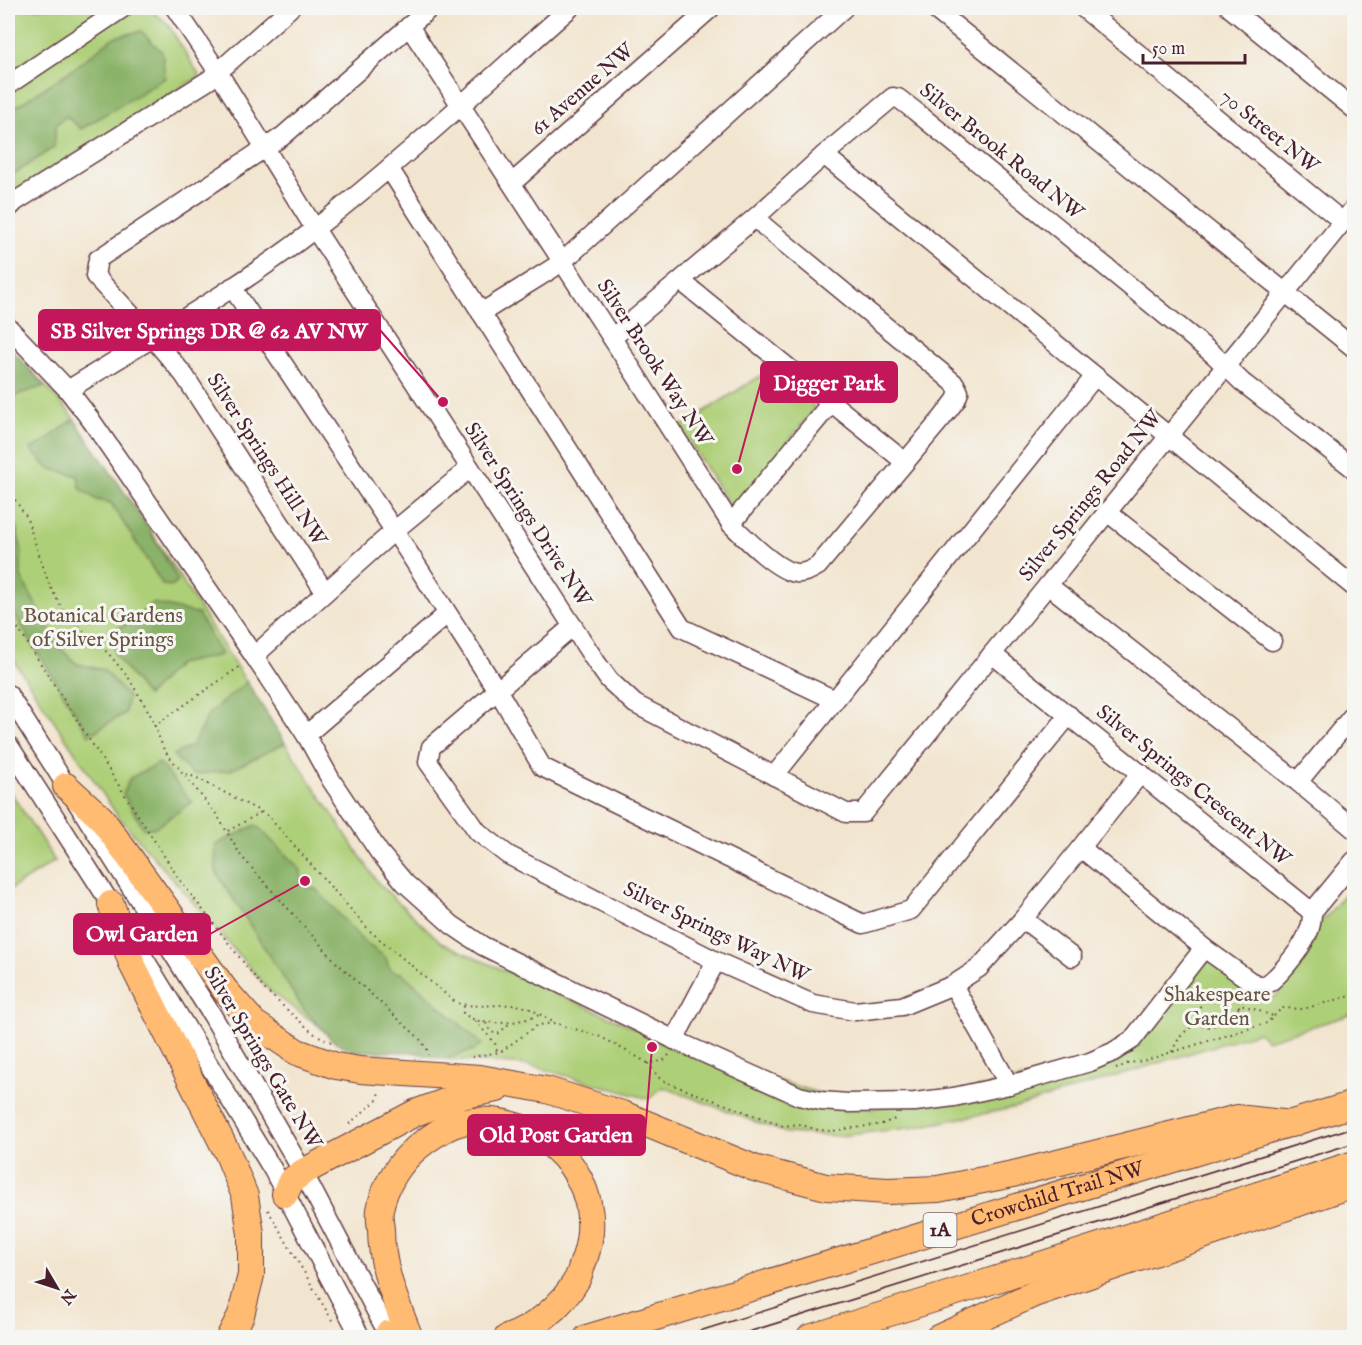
<svg xmlns="http://www.w3.org/2000/svg" width="1362" height="1345" font-family="'IM FELL English',serif">
<style>
.green{fill:#adcf77;stroke:#7c7751;stroke-width:1.5}
.forest{fill:#8ab268;stroke:#6a684a;stroke-width:1.5}
.lines{fill:none;stroke-linecap:round;stroke-linejoin:round}
.minor-casing{stroke:#633d44;stroke-width:21}
.major-casing{stroke:#633d44;stroke-width:26}
.highway-casing{stroke:#633d44;stroke-width:28}
.path{stroke:#633d44;stroke-width:2;stroke-dasharray:1.5 4.5;stroke-linecap:butt}
.minor{stroke:#fff;stroke-width:18}
.major{stroke:#ffbb71;stroke-width:22}
.highway{stroke:#ffbb71;stroke-width:26}
.tram{stroke:#4a1f2b;stroke-width:1.5}
.labels{text-anchor:middle;dominant-baseline:central;stroke-width:6;stroke-linejoin:round;paint-order:stroke}
.shield{fill:#f6f6f2;stroke:#7e6067;stroke-width:1.5}
.shield-label{font-size:20px;font-weight:bold;fill:#4a1f2b}
.street-label{font-size:21px;fill:#4a1f2b;stroke:#f6f6f2}
.park-label{font-size:21px;fill:#685442;stroke:#f6f6f2}
.leader{fill:none;stroke:#c2185b;stroke-width:2}
.callout-dot{fill:#c2185b;stroke:#f6f6f2;stroke-width:2}
.callout{fill:#c2185b;stroke:#c2185b;stroke-width:2}
.callout-label{font-size:22px;text-anchor:middle;font-weight:bold;fill:#fff}
</style>
<rect width="100%" height="100%" fill="#f6f6f2"/>
<filter id="ink" filterUnits="userSpaceOnUse"><feTurbulence type="fractalNoise" baseFrequency=".0167" numOctaves="2"/><feDisplacementMap in="SourceGraphic" scale="12" xChannelSelector="R" yChannelSelector="G"/><feConvolveMatrix kernelMatrix="1 2 1 2 8 2 1 2 1" color-interpolation-filters="sRGB"/></filter>
<filter id="wash" filterUnits="userSpaceOnUse"><feTurbulence type="fractalNoise" baseFrequency=".008" numOctaves="4" result="noise"/><feDisplacementMap in="SourceGraphic" scale="24" xChannelSelector="R" yChannelSelector="G"/><feGaussianBlur stdDeviation="1.35" result="paint"/><feColorMatrix in="noise" values="0 0 0 0 0 0 0 0 0 0 0 0 0 0 0 0 0 1.4 0 .05"/><feComposite in="paint" operator="in"/></filter>
<g filter="url(#wash)">
<rect width="100%" height="100%" fill="#f2e5cf"/>
<g class="green">
<polygon points="8,8 148,8 167,23 200,76 8,196"/>
<polygon points="8,346 67,409 146,524 285,743 378,883 442,943 633,1027 674,1049 871,1109 1100,1064 1200,963 1211,960 1259,996 1269,1000 1276,996 1296,972 1308,953 1319,923 1328,915 1354,883 1354,1014 1267,1040 1259,1032 1013,1108 916,1127 839,1136 786,1133 663,1087 649,1099 528,1065 444,1059 413,1052 354,1051 270,991 117,815 8,652"/>
<polygon points="771,369 812,403 814,409 733,511 680,427"/>
<polygon points="8,788 55,861 8,891"/>
</g>
<g class="forest">
<polygon points="141,31 162,52 165,78 81,129 66,116 56,125 54,147 8,178 8,112 73,69 114,37"/>
<polygon points="8,346 45,386 19,394 8,402"/>
<polygon points="74,419 146,524 178,581 173,586 163,585 111,503 97,500 80,488 78,476 48,468 30,449 41,444"/>
<polygon points="8,512 15,522 21,547 21,577 59,647 77,664 104,670 128,697 125,713 89,735 8,604"/>
<polygon points="153,603 198,614 221,655 178,664 147,696 115,655 112,630 126,625"/>
<polygon points="247,682 285,743 231,770 193,775 173,755 192,746 209,713"/>
<polygon points="159,763 192,802 156,827 144,829 123,794 130,778"/>
<path d="M256 825 301 870C300 883 304 887 316 889L362 940 386 958C388 968 391 973 402 973L482 1044 474 1050 444 1059 413 1052 354 1051 332 1040 302 1007 216 872 215 845Z"/>
</g>
</g>
<g filter="url(#ink)">
<g class="lines">
<defs>
<g id="minor">
<polyline points="175,8 218,72 315,229 596,662 609,680 635,704 846,813 863,813 1354,208"/>
<polyline points="933,8 1354,348"/>
<polyline points="1083,8 1343,222"/>
<polyline points="1230,8 1354,109"/>
<path d="M409 26 612 338 731 524C745 538 777 571 796 573 804 574 811 570 818 566L943 417 956 400 959 392 955 384 941 372 765 227 756 217"/>
<polyline points="8,85 123,8"/>
<polyline points="824,155 1354,587"/>
<polyline points="389,168 682,628 835,700"/>
<polyline points="512,183 711,8"/>
<polyline points="8,209 16,201 209,80 290,8"/>
<polyline points="681,281 905,462"/>
<polyline points="232,287 403,544 504,701 542,767 863,924 911,910 1069,715"/>
<polyline points="481,313 553,268 571,254 844,8"/>
<polyline points="8,327 68,390 91,420 254,656 306,735 331,780 379,852 405,883 452,925 483,946 679,1042 799,1096 821,1101 848,1103 915,1102 954,1097 1009,1085 953,985"/>
<polyline points="612,338 756,217 824,155 893,97 898,98 915,111 1214,355 1242,382 1354,469"/>
<path d="M68 390C151 338 238 289 316 228 404 159 486 82 570 8"/>
<polyline points="1107,512 1272,641"/>
<polyline points="731,524 830,404"/>
<polyline points="1048,585 1298,782 1354,829"/>
<polyline points="325,592 184,375 152,337 95,276 98,259 283,136 430,8"/>
<polyline points="573,626 431,747 428,762 478,832 508,855 716,961 813,1004 855,1011 902,1006 953,985 979,968 1023,919 1141,773"/>
<polyline points="992,654 1312,912 1354,861"/>
<polyline points="254,656 394,531 470,468"/>
<polyline points="8,694 212,1015 303,1172 387,1332"/>
<polyline points="306,735 447,614"/>
<polyline points="8,744 111,904 273,1170 361,1338"/>
<polyline points="774,776 1095,376"/>
<polyline points="1298,782 1354,714"/>
<path d="M1081 848 1204 948 1250 981C1254 983 1259 986 1264 985 1275 983 1303 946 1307 935 1311 928 1312 921 1312 912"/>
<polyline points="1023,919 1072,957"/>
<polyline points="674,1040 716,961"/>
<polyline points="1009,1085 1090,1062 1113,1052 1132,1040 1204,948"/>
</g>
<polyline id="major" points="387,1332 390,1338"/>
<g id="highway">
<polyline points="66,786 101,818 225,990 254,1023 297,1052 336,1066 360,1070 480,1078 547,1090 625,1115 754,1168 826,1187 888,1191 938,1189 1013,1174 1237,1118 1292,1124"/>
<polyline points="111,904 132,964 228,1154 245,1196 251,1234 251,1275 241,1315 229,1338"/>
<polyline points="285,1194 291,1181 303,1172 415,1113 461,1096 497,1089"/>
<path d="M410 1338C396 1302 381 1268 381 1229 380 1223 379 1216 380 1210 384 1186 400 1161 419 1146 432 1136 447 1125 463 1122 542 1109 612 1181 584 1260 581 1267 580 1275 576 1281 561 1307 534 1328 507 1338"/>
<path id="s1" d="M587 1338 1354 1104"/>
<polyline points="809,1338 963,1290 1354,1164"/>
<polyline points="938,1338 1034,1294 1354,1184"/>
</g>
</defs>
<use href="#minor" class="minor-casing"/>
<use href="#major" class="major-casing"/>
<use href="#highway" class="highway-casing"/>
<g class="path">
<polyline points="8,490 26,516 49,584 64,613 108,653 128,677 150,714 164,750 217,815 241,856 336,962 419,1038 427,1049 428,1055"/>
<polyline points="8,613 179,879 264,989 313,1033 331,1042"/>
<polyline points="154,726 242,665"/>
<path d="M186 774 197 778 267 815 370 931 455 1002C477 1010 499 1002 521 1006 532 1008 545 1018 555 1023"/>
<polyline points="228,831 261,812"/>
<path d="M464 1006 463 1013C481 1029 519 1023 539 1015"/>
<path d="M1239 1007V1000C1218 979 1197 999 1196 1023 1215 1036 1229 1012 1243 1005L1273 1016"/>
<polyline points="475,1021 495,1043 497,1052"/>
<polyline points="486,1023 491,1032 498,1034 511,1022"/>
<path d="M1172 1052C1178 1038 1183 1031 1197 1024"/>
<polyline points="472,1057 500,1052 538,1025 555,1023 601,1037 648,1063 663,1061 670,1054"/>
<polyline points="648,1063 658,1077 665,1082 783,1126 799,1124 818,1130 832,1131 882,1124 895,1119"/>
<polyline points="1116,1069 1129,1063 1143,1061 1267,1023 1282,1008 1303,1009 1354,995"/>
<polyline points="349,1124 377,1100 379,1092"/>
<polyline points="268,1210 333,1322"/>
</g>
<use href="#minor" class="minor"/>
<use href="#major" class="major"/>
<use href="#highway" class="highway"/>
<g class="tram">
<polyline points="677,1338 1354,1127"/>
<polyline points="729,1338 1354,1143"/>
</g>
</g>
</g>
<g class="labels">
<rect class="shield" x="923.5" y="1213" width="33" height="34" rx="4.5"/>
<g class="shield-label">
<text x="940" y="1230">1A</text>
</g>
<g class="street-label">
<text transform="translate(583 90) rotate(-41)">61 Avenue NW</text>
<text transform="translate(1269 132) rotate(39)">70 Street NW</text>
<text transform="translate(1001 152) rotate(39)">Silver Brook Road NW</text>
<text transform="translate(654 363) rotate(57)">Silver Brook Way NW</text>
<text transform="translate(266 460) rotate(57)">Silver Springs Hill NW</text>
<text transform="translate(1091 496) rotate(-51)">Silver Springs Road NW</text>
<text transform="translate(527 515) rotate(57)">Silver Springs Drive NW</text>
<text transform="translate(1193 786) rotate(39)">Silver Springs Crescent NW</text>
<text transform="translate(716 933) rotate(26)">Silver Springs Way NW</text>
<text transform="translate(262 1058) rotate(59)">Silver Springs Gate NW</text>
<text stroke="none"><textPath href="#s1" startOffset="492">Crowchild Trail NW</textPath></text>
</g>
<g class="park-label">
<text x="103" y="616">Botanical Gardens<tspan x="103" dy="24">of Silver Springs</tspan></text>
<text x="1217" y="995">Shakespeare<tspan x="1217" dy="24">Garden</tspan></text>
</g>
</g>
<path class="leader" d="M443 402L380 330M737 469L761 382M305 881L210 934M652 1047L645 1135"/>
<g class="callout-dot">
<circle cx="443" cy="402" r="6"/>
<circle cx="737" cy="469" r="6"/>
<circle cx="305" cy="881" r="6"/>
<circle cx="652" cy="1047" r="6"/>
</g>
<g class="callout">
<rect x="39" y="310" width="341" height="40" rx="6"/>
<rect x="761" y="362" width="136" height="40" rx="6"/>
<rect x="74" y="914" width="136" height="40" rx="6"/>
<rect x="468" y="1115" width="177" height="40" rx="6"/>
</g>
<g class="callout-label">
<text x="209" y="338">SB Silver Springs DR @ 62 AV NW</text>
<text x="829" y="390">Digger Park</text>
<text x="142" y="941">Owl Garden</text>
<text x="556" y="1142">Old Post Garden</text>
</g>
<rect width="1362" height="1345" fill="none" stroke="#f6f6f2" stroke-width="30"/>
<g transform="translate(57 1288) rotate(129)" stroke="#f6f6f2" stroke-width="4.5" paint-order="stroke">
<path d="M0-4.5L10 22L0 15L-10 22Z" fill="#4a1f2b"/>
<text y="-9" font-size="16" font-weight="bold" text-anchor="middle" fill="#4a1f2b">N</text>
</g>
<path d="M1143 54v9h102v-9" fill="none" stroke="#4a1f2b" stroke-width="3"/>
<text x="1152" y="54" font-size="18" fill="#4a1f2b" stroke="#f6f6f2" stroke-width="4.5" paint-order="stroke">50 m</text>
</svg>
